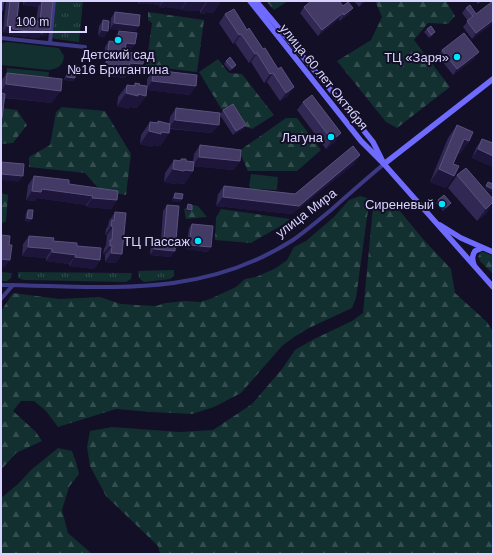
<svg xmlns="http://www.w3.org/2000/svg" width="494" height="555" font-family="Helvetica,sans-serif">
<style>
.grass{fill:url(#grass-tufts)}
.forest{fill:url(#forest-firs)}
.pitch{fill:#12302f}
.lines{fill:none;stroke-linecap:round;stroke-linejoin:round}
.street{stroke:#3d3a85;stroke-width:4}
.secondary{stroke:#6f6bff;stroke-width:5.5}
.wall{fill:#312854;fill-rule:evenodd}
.shaded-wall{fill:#1d163a}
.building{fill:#433a66;stroke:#5a527e}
.poi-dot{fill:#00e5ff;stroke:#130f26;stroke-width:1.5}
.labels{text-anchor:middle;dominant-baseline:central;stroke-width:4;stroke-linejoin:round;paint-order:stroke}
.poi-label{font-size:13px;fill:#d9d4ff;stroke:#130f26;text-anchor:end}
.street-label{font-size:13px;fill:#d9d4ff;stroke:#130f26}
</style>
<defs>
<pattern id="grass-tufts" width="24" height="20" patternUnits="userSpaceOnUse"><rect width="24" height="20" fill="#12302f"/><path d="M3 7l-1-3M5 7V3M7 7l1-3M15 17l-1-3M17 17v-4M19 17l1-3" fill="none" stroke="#344d4e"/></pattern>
<pattern id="forest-firs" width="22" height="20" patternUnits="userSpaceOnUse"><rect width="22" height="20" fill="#12302f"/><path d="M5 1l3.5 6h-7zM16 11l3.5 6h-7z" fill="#344d4e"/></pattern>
</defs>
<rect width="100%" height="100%" fill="#130f26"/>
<g class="grass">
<polygon points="56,1 83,1 79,42 55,39 52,37"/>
<polygon points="174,270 174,276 170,279 144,282 139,278 138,271"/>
<polygon points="1,272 12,273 11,278 7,281 1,281"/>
<polygon points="18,272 132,273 131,279 126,282 24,280 18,278"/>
</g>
<g class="forest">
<polygon points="266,1 288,1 274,10"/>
<polygon points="376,1 446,1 455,16 448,24 428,23 414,40 450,87 397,128 386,122 337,61 371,40 382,17 376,3"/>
<polygon points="148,12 204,20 197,72 146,66 152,23 148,20"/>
<polygon points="218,59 229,73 242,74 274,115 252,129 244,126 230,105 222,110 199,72"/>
<polygon points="62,107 105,111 131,154 126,195 101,191 85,173 29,167 29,157 50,145 56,112"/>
<polygon points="2,108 17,110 27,125 13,143 1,144"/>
<polygon points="286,118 297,118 321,150 297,171 248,171 239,151"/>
<polygon points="1,193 8,195 6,221 1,224"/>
<polygon points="360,196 367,198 369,203 356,298 352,308 309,328 294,337 282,346 241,393 214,407 192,414 150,412 116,409 58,427 46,411 34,401 21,401 13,411 36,432 42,441 16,453 1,470 1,311 13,293 60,299 100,297 121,304 137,305 156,306 165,303 185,301 200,302 210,299 236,287 245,279 256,277 276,268 287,260 294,247 306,241 335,216 349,200"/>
<polygon points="377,200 395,205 423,239 451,269 455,293 487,322 493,332 493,554 160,554 158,546 106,496 90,466 87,447 90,431 112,427 180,432 213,430 252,404 282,369 295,350 314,339 352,321 363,313 373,207"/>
<polygon points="193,205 198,206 207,217 186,219 184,209"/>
<polygon points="221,209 290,219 284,224 251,243 215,240 216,218"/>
<polygon points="481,252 484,252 493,256 493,274 480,261 478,257"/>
<polygon points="58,448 72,451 76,462 79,474 69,487 62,510 68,533 92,554 1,554 1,498 18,484 31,470"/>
</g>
<g class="pitch">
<path d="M8 42 59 48 64 56C63 66 58 69 48 70L1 65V43Z"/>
<polygon points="7,68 49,72 48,84 6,80"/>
<polygon points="251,174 278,177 277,190 251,189 249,186"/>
</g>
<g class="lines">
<g class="street">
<polyline points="1,10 2,1"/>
<polyline points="1,38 85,47"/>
<polyline points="50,43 54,1"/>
<path d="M1 285C106 286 199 300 293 240 306 231 319 220 331 210 349 194 366 179 384 164"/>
<polyline points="1,299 13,285"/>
</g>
<g class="secondary">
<polyline points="250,1 361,141 384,164 493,287"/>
<polyline points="256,1 326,84 373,142 383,162"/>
<polyline points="384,164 493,79"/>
<polyline points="440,225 461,238 493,252"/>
<path d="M474 265C472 259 472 256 475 251L482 248"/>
</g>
</g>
<g class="wall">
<path d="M6 1H53L46 36H40L38 38 9 35V33L3 32ZM19 2H23V5L38 7 36 21 17 19Z"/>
<polygon points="133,1 221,1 213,13 206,12 205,14 200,13 200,11 181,10 181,9 165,7 164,8 159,7 160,5 145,3 144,4 138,4 138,2"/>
<polygon points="354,1 365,1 359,7"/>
<polygon points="475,1 482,1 478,4"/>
<polygon points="343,6 353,8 349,14 340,21 339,19 318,36 300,13 304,7"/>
<polygon points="466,8 476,14 493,23 472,39 463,27 468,21 462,13"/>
<polygon points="115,12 139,26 135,31 110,29 111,18"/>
<polygon points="225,14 247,30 249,28 288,96 280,101 267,82 264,83 251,62 249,63 235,43 233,44 219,23"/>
<polygon points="103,20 108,31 104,37 98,36 99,26"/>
<polygon points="427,29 433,35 429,38 424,32"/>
<polygon points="119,31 131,50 126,49 125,52 138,70 129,70 125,78 102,75 103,65 107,59 114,60 115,58 104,57 105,47 109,41 114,41 115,37"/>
<polygon points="442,50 475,58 453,75 438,56"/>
<polygon points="226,61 236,65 234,68 230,71 224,64"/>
<polygon points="154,70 190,95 147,90 146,96 137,108 130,107 129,109 117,106 118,97 127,85 134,85 135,83 139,85 147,86 147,79"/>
<polygon points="7,73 52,103 5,98 1,120 1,81"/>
<polygon points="67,74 75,78 73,81 64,80 65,77"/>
<polygon points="303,102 335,142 326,149 297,110"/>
<polygon points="176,108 212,133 170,129 169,133 160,146 153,145 152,147 140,144 141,135 150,122 156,123 158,121 169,124 170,117"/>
<polygon points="223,110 246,125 243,129 233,135 220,115"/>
<polygon points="457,125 469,141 460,154 458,153 453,164 454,176 446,188 430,182 448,138"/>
<polygon points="482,139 493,143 493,167 472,158 476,148"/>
<polygon points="200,145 240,161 233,170 193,166 193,171 184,184 177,183 175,184 164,182 165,173 174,160 180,161 181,159 186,161 193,161 194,154"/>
<polygon points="360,155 354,164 292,214 216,206 218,194 224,186 295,194"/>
<polygon points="457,175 493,199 486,214 477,221 448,188"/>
<polygon points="34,176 69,184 117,200 111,209 86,207 86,205 37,198 35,201 26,200 28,185"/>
<polygon points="175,193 182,199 180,202 172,201 173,197"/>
<polygon points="438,200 449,206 443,211 436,203"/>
<polygon points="167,205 171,257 150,255 151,244 155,238 161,239 163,211"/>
<polygon points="28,210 30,222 25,221 26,213"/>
<polygon points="115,212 122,254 116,263 105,262 105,255 103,254 104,249 106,245 107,235 105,235 106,229 108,226 109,221"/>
<polygon points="192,224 211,247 208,252 186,249 189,228"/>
<polygon points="29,236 77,246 100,260 94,269 69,266 69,264 46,261 46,258 22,256 23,244"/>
</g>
<g class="shaded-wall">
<polygon points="26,1 42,1 38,7 23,5"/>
<polygon points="140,1 162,1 160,5 145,3 144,4 138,4"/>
<polygon points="164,1 186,1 181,9 165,7 164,8 159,7"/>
<polygon points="187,1 207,1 200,11 181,10"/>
<polygon points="208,1 221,1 213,13 206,12 205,14 200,13"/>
<polygon points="363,1 365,1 359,7 362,2"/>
<polygon points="353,8 349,14 340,21 344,15"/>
<polygon points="343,13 339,19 318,36 322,30"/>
<polygon points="493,20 493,23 472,39 476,33"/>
<polygon points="114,23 139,26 135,31 110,29"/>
<polygon points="7,26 13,27 9,33 3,32"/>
<polygon points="13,29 43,30 50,30 46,36 40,36 38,38 9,35"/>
<polygon points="102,30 108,31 104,37 98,36"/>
<polygon points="241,34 235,43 233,44 239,35"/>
<polygon points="126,43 135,44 131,50 122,49"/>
<polygon points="108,51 119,52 115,58 104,57"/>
<polygon points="479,52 475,58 453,75 457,69"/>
<polygon points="257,53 251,62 249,63 255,54"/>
<polygon points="130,63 143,64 138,70 126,69"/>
<polygon points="106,69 129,72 125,78 102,75"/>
<polygon points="273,73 267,82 264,83 270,74"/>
<polygon points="67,77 75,78 73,81 64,80"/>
<polygon points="152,81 196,86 190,95 146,90"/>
<polygon points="6,84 61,91 52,103 1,97 1,91"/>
<polygon points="294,87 288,96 280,101 286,93"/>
<polygon points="126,93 138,94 146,96 137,108 130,107 129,109 117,106"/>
<polygon points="175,120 219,125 212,133 168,128"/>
<polygon points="246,125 243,129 233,135 236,131"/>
<polygon points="149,131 169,133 160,146 153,145 152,147 140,144"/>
<polygon points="341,133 335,142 326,149 332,140"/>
<polygon points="464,139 469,141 460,154 455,152"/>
<polygon points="478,149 493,156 493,167 472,158"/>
<polygon points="360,155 354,164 292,214 216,206 223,197 299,206"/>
<polygon points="199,157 240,161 233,170 192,166"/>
<polygon points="173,169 185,170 193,171 184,184 177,183 175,184 164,182"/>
<polygon points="439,169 454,176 446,188 430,182"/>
<polygon points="1,174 23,176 19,182 1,180"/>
<polygon points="486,186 493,189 493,193 484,189"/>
<polygon points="42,189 93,196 86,205 37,198 35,201 26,200 32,191"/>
<polygon points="92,198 117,200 111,209 86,207"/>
<polygon points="174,198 182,199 180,202 172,201"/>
<polygon points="493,202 486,214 477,221 486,209"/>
<polygon points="451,203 449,206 443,211 445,208"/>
<polygon points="187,209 192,210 191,211 186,211"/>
<polygon points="27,218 32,219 30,222 25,221"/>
<polygon points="111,226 113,227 107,235 105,235"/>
<polygon points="189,245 211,247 208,252 186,249"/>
<polygon points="110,246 112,246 105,255 103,254"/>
<polygon points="28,247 52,249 46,258 22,256"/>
<polygon points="154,249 175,251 171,257 150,255"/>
<polygon points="52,252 76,255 69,264 46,261"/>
<polygon points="111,253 122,254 116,263 105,262"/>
<polygon points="75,257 100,260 94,269 69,266"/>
<polygon points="1,259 10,260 5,267 1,267"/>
</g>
<g class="building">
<polygon points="10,1 19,1 17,19 40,22 42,1 53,1 50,30 43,30 43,33 13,29 13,27 7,26"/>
<polygon points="311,1 339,1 343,6 348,2 353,8 344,15 343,13 322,30 304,7"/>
<polygon points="493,1 493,20 476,33 467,21 473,16 466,8 470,5 476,14"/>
<polygon points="234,9 247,30 249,28 263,49 265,48 278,69 281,67 294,87 286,93 273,73 270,74 257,53 255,54 241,34 239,35 225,14"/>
<polygon points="115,12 140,15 139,26 114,23"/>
<polygon points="103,20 109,21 108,31 102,30"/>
<polygon points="431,26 435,32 431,35 427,29"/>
<polygon points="119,31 137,33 135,44 126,43 125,52 144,54 143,64 130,63 129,72 106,69 107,59 118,60 119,52 108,51 109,41 118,42"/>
<polygon points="464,33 479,52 457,69 442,50"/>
<polygon points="230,57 236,65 232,68 226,61"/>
<polygon points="154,70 197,75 196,86 152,81"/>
<polygon points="7,73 62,79 61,91 6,84"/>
<polygon points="67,74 75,74 75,78 67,77"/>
<polygon points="135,83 140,84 139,85 147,86 146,96 138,94 138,96 126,93 127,85 135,86"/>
<polygon points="1,93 5,94 2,118 1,118"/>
<polygon points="312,95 341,133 332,140 303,102"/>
<polygon points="233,104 246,125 236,131 223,110"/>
<polygon points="176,108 220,113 219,125 175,120"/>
<polygon points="158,121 170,124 169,133 161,132 161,134 149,131 150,122 158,123"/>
<polygon points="457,125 473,132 469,141 464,139 453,164 459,166 454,176 439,169"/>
<polygon points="482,139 493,143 493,156 478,149"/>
<polygon points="200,145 241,150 240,161 199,157"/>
<polygon points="353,146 360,155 299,206 223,197 224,186 295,194"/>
<polygon points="181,159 186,159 186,161 194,162 193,171 185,170 184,171 173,169 174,160 181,161"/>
<polygon points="1,162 24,164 23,176 1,174"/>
<polygon points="466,168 493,199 493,202 486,209 457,175"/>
<polygon points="34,176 69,180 69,184 118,191 117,200 92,198 93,196 42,189 41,192 32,191"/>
<polygon points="488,182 493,184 493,189 486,186"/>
<polygon points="175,193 183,194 182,199 174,198"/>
<polygon points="444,195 451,203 445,208 438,200"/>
<polygon points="188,204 192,205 192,210 187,209"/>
<polygon points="167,205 179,206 175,251 154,249 155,238 164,239"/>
<polygon points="28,210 33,210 32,219 27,218"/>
<polygon points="115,212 126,213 122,254 111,253 112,246 110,246 110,240 112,240 113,227 111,226 112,220 114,221"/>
<polygon points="192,224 213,226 211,247 189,245"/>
<polygon points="1,235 10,236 9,245 12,245 10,260 1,259"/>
<polygon points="29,236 54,238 53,241 77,243 77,246 101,248 100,260 75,257 76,255 52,252 52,249 28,247"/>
</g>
<g class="poi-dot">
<circle cx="118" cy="40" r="4"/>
<circle cx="457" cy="57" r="4"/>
<circle cx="331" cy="137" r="4"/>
<circle cx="442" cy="204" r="4"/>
<circle cx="198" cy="241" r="4"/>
</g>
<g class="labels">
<g class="poi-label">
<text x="118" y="54" text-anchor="middle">Детский сад<tspan x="118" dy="15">№16 Бригантина</tspan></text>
<text x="449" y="57">ТЦ «Заря»</text>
<text x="323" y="137">Лагуна</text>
<text x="434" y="204">Сиреневый</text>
<text x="190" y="241">ТЦ Пассаж</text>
</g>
<g class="street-label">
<text transform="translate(324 77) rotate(51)">улица 60 лет Октября</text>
<text transform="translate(306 213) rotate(-37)">улица Мира</text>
</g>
</g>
<rect width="494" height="555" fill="none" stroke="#d9d4ff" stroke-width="4"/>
<path d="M10 26v6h76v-6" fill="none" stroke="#d9d4ff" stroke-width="2"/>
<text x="16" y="26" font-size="12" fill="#d9d4ff" stroke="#130f26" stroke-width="3" paint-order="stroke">100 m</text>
</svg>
